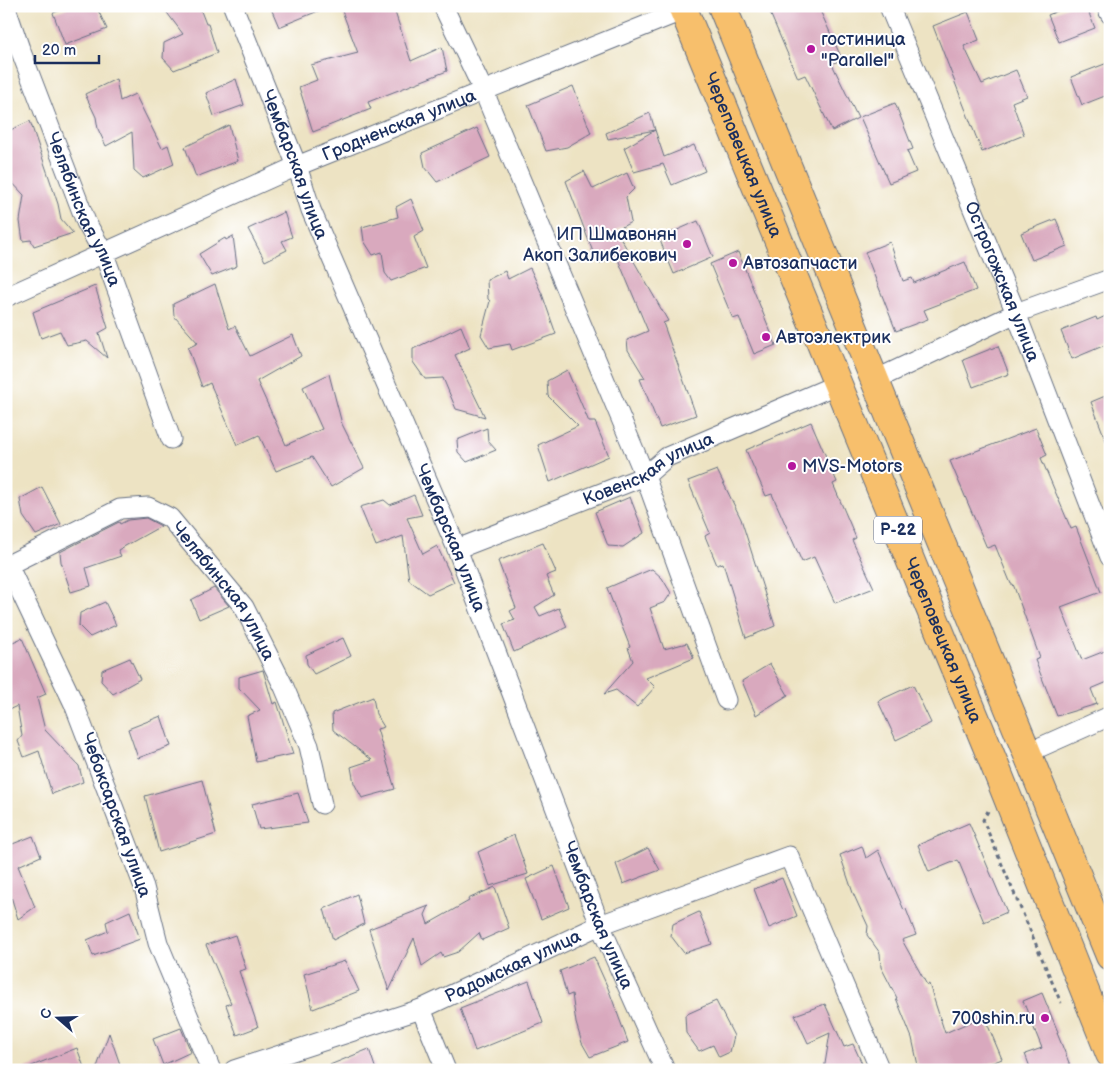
<svg xmlns="http://www.w3.org/2000/svg" width="1116" height="1076" font-family="'Balsamiq Sans',sans-serif">
<style>
.building{fill:#d9a9be}
.lines{fill:none;stroke-linecap:round;stroke-linejoin:round}
.street-casing{stroke:#646e81;stroke-width:21}
.highway-casing{stroke:#646e81;stroke-width:30}
.path{stroke:#646e81;stroke-width:3;stroke-dasharray:4 4;stroke-linecap:butt}
.street{stroke:#fff;stroke-width:19}
.highway{stroke:#f7bf6c;stroke-width:28}
.poi-dot{fill:#b5179e;stroke:#fff;stroke-width:2}
.labels{text-anchor:middle;dominant-baseline:central;stroke-width:4;stroke-linejoin:round;paint-order:stroke}
.shield{fill:#fff;stroke:#5f6d8e;stroke-width:1}
.shield-label{font-size:16px;font-weight:bold;fill:#1b2f5e}
.poi-label{font-size:18px;fill:#1b2f5e;stroke:#fff;text-anchor:start}
.street-label{font-size:18px;fill:#1b2f5e;stroke:#fff}
</style>
<rect width="100%" height="100%" fill="#fff"/>
<filter id="ink" filterUnits="userSpaceOnUse"><feTurbulence type="fractalNoise" baseFrequency=".02" numOctaves="2"/><feDisplacementMap in="SourceGraphic" scale="10" xChannelSelector="R" yChannelSelector="G"/><feConvolveMatrix kernelMatrix="1 2 1 2 8 2 1 2 1" color-interpolation-filters="sRGB"/></filter>
<filter id="wash" filterUnits="userSpaceOnUse"><feTurbulence type="fractalNoise" baseFrequency=".0096" numOctaves="4" result="noise"/><feDisplacementMap in="SourceGraphic" scale="20" xChannelSelector="R" yChannelSelector="G"/><feGaussianBlur stdDeviation="1.12" result="paint"/><feColorMatrix in="noise" values="0 0 0 0 0 0 0 0 0 0 0 0 0 0 0 0 0 1.4 0 .05"/><feComposite in="paint" operator="in"/></filter>
<g filter="url(#wash)">
<rect width="100%" height="100%" fill="#ede3c3"/>
<g id="blocks">
<g class="building">
<polygon points="72,6 96,6 107,29 65,45 53,13"/>
<polygon points="162,6 199,6 206,24 208,24 217,53 174,70 163,58 164,43 183,34"/>
<polygon points="270,6 328,6 328,7 279,27"/>
<polygon points="352,6 393,6 411,61 442,47 447,71 368,102 371,109 313,132 299,87 317,80 311,65 358,53 342,11"/>
<polygon points="767,6 818,6 842,59 832,64 858,118 832,131 805,75 798,78"/>
<polygon points="1069,6 1086,6 1095,28 1059,42 1048,15"/>
<polygon points="968,12 979,40 964,46 982,84 1016,70 1027,96 1012,102 1024,135 982,152 933,26"/>
<polygon points="1110,62 1110,94 1082,105 1071,77"/>
<polygon points="116,79 120,101 135,94 162,148 168,145 174,164 143,178 134,170 132,132 106,146 98,129 96,117 85,94"/>
<polygon points="236,79 244,105 214,116 206,93"/>
<polygon points="573,86 591,133 567,147 546,151 528,105"/>
<polygon points="895,103 913,149 907,151 916,172 889,183 860,117"/>
<polygon points="650,113 655,130 608,139 606,133"/>
<polygon points="30,121 58,204 61,219 73,233 34,246 31,240 23,241 20,221 24,195 8,178 6,173 6,132"/>
<polygon points="229,125 238,161 196,177 185,147"/>
<polygon points="477,128 490,157 437,182 425,167 422,153"/>
<polygon points="655,130 664,157 694,145 705,171 672,185 663,164 634,172 624,148"/>
<polygon points="584,171 593,189 627,173 634,189 626,197 631,222 616,230 668,321 663,323 696,415 660,428 640,379 645,378 628,350 627,340 648,331 617,257 600,263 593,252 566,181"/>
<polygon points="411,199 424,231 414,237 426,268 391,281 385,273 382,252 373,255 364,241 362,227 398,217 396,207"/>
<polygon points="284,212 292,237 282,241 287,250 265,261 248,229"/>
<polygon points="1056,219 1067,246 1032,260 1021,233"/>
<polygon points="698,221 713,257 674,274 659,238"/>
<polygon points="233,236 237,266 212,276 199,254 225,238 226,240"/>
<polygon points="890,242 903,281 912,278 914,283 965,262 976,290 924,310 928,319 896,331 865,252"/>
<polygon points="738,252 776,345 754,354 739,317 733,319 710,264"/>
<polygon points="530,268 542,294 556,334 512,350 510,344 489,348 481,335 490,301 488,299 487,280 505,271 508,279"/>
<polygon points="215,284 229,329 235,326 250,356 293,335 301,356 257,381 286,445 322,429 303,387 329,374 342,424 364,468 331,487 312,457 276,471 259,435 237,445 210,383 202,387 188,348 198,343 174,316 173,304"/>
<polygon points="95,286 108,328 99,333 107,358 87,341 67,345 60,331 41,338 33,312"/>
<polygon points="1110,314 1110,343 1072,359 1061,331 1096,317 1097,320"/>
<polygon points="461,326 470,348 455,355 485,417 456,409 443,378 425,379 413,362 413,349"/>
<polygon points="998,346 1009,374 973,387 963,360"/>
<polygon points="567,370 589,422 595,422 609,456 550,482 538,445 578,426 548,396 547,381"/>
<polygon points="1110,394 1110,446 1108,446 1091,402"/>
<polygon points="811,422 837,482 833,484 856,538 852,540 874,588 835,603 814,557 802,562 772,494 766,496 746,450"/>
<polygon points="487,428 488,441 496,450 467,462 458,452 457,440"/>
<polygon points="1036,428 1047,455 1041,458 1071,529 1076,527 1101,592 1061,607 1082,660 1110,649 1110,681 1091,689 1097,704 1057,716 1035,660 1040,658 1013,584 1011,584 995,545 987,548 950,461"/>
<polygon points="717,470 741,519 775,626 746,638 723,563 717,565 705,536 710,533 688,481"/>
<polygon points="42,487 61,524 36,535 23,516 20,499"/>
<polygon points="414,495 422,515 407,518 423,554 437,546 454,582 428,594 409,580 403,536 376,546 360,507 384,500 390,505"/>
<polygon points="630,497 644,533 623,547 608,546 595,512"/>
<polygon points="146,518 161,526 118,550 121,556 86,568 91,586 71,592 61,562 60,552 119,522 120,524 128,520"/>
<polygon points="543,543 556,572 546,576 554,595 535,607 540,616 559,608 567,627 514,652 503,624 515,620 510,611 516,608 498,561"/>
<polygon points="652,569 662,578 671,593 665,602 650,608 664,649 687,643 694,658 646,678 655,687 637,707 616,690 604,694 633,661 628,648 630,647 607,588"/>
<polygon points="214,588 229,606 199,619 191,600"/>
<polygon points="105,602 116,625 90,637 79,626 80,613"/>
<polygon points="22,638 46,694 37,698 45,730 79,766 83,782 52,794 39,751 24,757 18,741 22,736 17,706 6,711 6,645"/>
<polygon points="343,638 351,656 314,674 307,664 306,655"/>
<polygon points="130,658 140,679 113,694 101,681 102,670"/>
<polygon points="770,664 788,695 756,715 742,681"/>
<polygon points="263,670 273,704 277,702 293,754 256,762 247,716 260,710 239,688 239,677"/>
<polygon points="913,685 931,723 896,740 878,701"/>
<polygon points="373,697 376,714 384,727 377,729 395,789 362,798 354,783 351,767 372,760 333,730 332,713"/>
<polygon points="161,716 171,746 138,758 128,729"/>
<polygon points="202,780 216,834 159,852 145,796"/>
<polygon points="298,793 308,823 259,829 252,804"/>
<polygon points="969,823 1007,912 984,922 958,860 929,872 918,845"/>
<polygon points="514,835 528,874 490,886 478,852"/>
<polygon points="33,836 41,856 18,866 35,907 18,919 6,880 6,839 10,845"/>
<polygon points="862,846 866,858 878,850 904,910 906,909 916,935 902,940 927,985 929,984 945,1033 984,1016 1002,1059 974,1070 919,1070 912,1038 896,998 897,998 881,967 880,953 867,935 868,926 853,893 840,855"/>
<polygon points="648,848 660,870 623,884 616,864"/>
<polygon points="554,866 569,907 541,919 526,879"/>
<polygon points="782,878 797,916 769,928 754,889"/>
<polygon points="495,887 509,928 482,940 479,933 458,952 443,957 441,953 422,966 414,938 389,991 369,929 429,906 425,915 428,924 469,901 468,899"/>
<polygon points="357,894 364,924 333,940 324,909"/>
<polygon points="130,911 140,939 93,956 87,940 108,931 106,922"/>
<polygon points="699,912 712,944 684,953 671,936 673,924"/>
<polygon points="235,935 246,969 239,971 258,1027 237,1035 226,1005 231,1003 206,945"/>
<polygon points="594,957 608,988 628,1042 590,1057 582,1043 576,1023 572,994 567,996 560,971"/>
<polygon points="345,961 359,991 313,1009 304,974"/>
<polygon points="529,981 543,1023 475,1051 460,1008"/>
<polygon points="1042,993 1058,1032 1057,1033 1072,1070 1031,1070 1025,1054 1042,1048 1023,1001"/>
<polygon points="716,1001 734,1036 730,1052 719,1057 713,1045 699,1051 686,1033 685,1015"/>
<polygon points="825,1004 844,1047 853,1044 865,1070 824,1070 830,1033 808,1043 795,1015"/>
<polygon points="181,1028 191,1052 163,1065 153,1039"/>
<polygon points="109,1033 122,1070 96,1070"/>
<polygon points="77,1048 85,1070 25,1070 24,1069"/>
<polygon points="369,1049 376,1070 320,1070 320,1069"/>
</g>
</g>
</g>
<g filter="url(#ink)">
<use href="#blocks" fill-opacity="0" stroke="#646e81" stroke-width="1"/>
<g class="lines">
<defs>
<g id="street">
<path id="s1" d="M233 6 297 166 311 210 457 549 600 925 665 1070"/>
<polyline points="443,6 484,92 645,476 726,700"/>
<path id="s2" d="M889 6 1016 313 1110 557"/>
<polyline points="1106,6 1110,14"/>
<path id="s3" d="M6 8 20 49 86 222 104 254 171 439"/>
<path id="s4" d="M6 297 297 166 684 10"/>
<polyline points="875,380 1016,313 1110,279"/>
<path id="s5" d="M457 549 645 476 667 457 838 384"/>
<polyline points="1027,753 1110,716"/>
<polyline points="421,1009 446,1070"/>
<path id="s6" d="M211 1070 158 943 144 887 74 704 8 565 120 509 148 507 170 518 244 607 284 687 309 746 322 804"/>
<path id="s7" d="M234 1070 421 1009 600 925 789 856 880 1070"/>
</g>
<g id="highway">
<path id="s8" d="M682 6 993 761 1110 1054"/>
<polyline points="722,6 1110,956"/>
</g>
</defs>
<use href="#street" class="street-casing"/>
<use href="#highway" class="highway-casing"/>
<polyline class="path" points="988,811 983,820 1061,1003"/>
<use href="#street" class="street"/>
<use href="#highway" class="highway"/>
</g>
</g>
<g class="poi-dot">
<circle cx="811" cy="49" r="5"/>
<circle cx="687" cy="244" r="5"/>
<circle cx="733" cy="263" r="5"/>
<circle cx="766" cy="337" r="5"/>
<circle cx="792" cy="466" r="5"/>
<circle cx="1045" cy="1018" r="5"/>
</g>
<g class="labels">
<rect class="shield" x="874" y="516.5" width="48" height="27" rx="4"/>
<g class="shield-label">
<text x="898" y="530">Р-22</text>
</g>
<g class="poi-label">
<text x="821" y="39">гостиница<tspan x="821" dy="21">"Parallel"</tspan></text>
<text x="677" y="234" text-anchor="end">ИП Шмавонян<tspan x="677" dy="21">Акоп Залибекович</tspan></text>
<text x="743" y="263">Автозапчасти</text>
<text x="776" y="337">Автоэлектрик</text>
<text x="802" y="466">MVS-Motors</text>
<text x="1035" y="1018" text-anchor="end">700shin.ru</text>
</g>
<g class="street-label">
<text stroke="none"><textPath href="#s4" startOffset="429">Гродненская улица</textPath></text>
<text stroke="none"><textPath href="#s8" startOffset="161">Череповецкая улица</textPath></text>
<text stroke="none"><textPath href="#s1" startOffset="170">Чембарская улица</textPath></text>
<text stroke="none"><textPath href="#s3" startOffset="216">Челябинская улица</textPath></text>
<text stroke="none"><textPath href="#s2" startOffset="298">Острогожская улица</textPath></text>
<text stroke="none"><textPath href="#s5" startOffset="208">Ковенская улица</textPath></text>
<text stroke="none"><textPath href="#s1" startOffset="575">Чембарская улица</textPath></text>
<text stroke="none"><textPath href="#s6" startOffset="814">Челябинская улица</textPath></text>
<text stroke="none"><textPath href="#s8" startOffset="686">Череповецкая улица</textPath></text>
<text transform="translate(116 815) rotate(70)">Чебоксарская улица</text>
<text stroke="none"><textPath href="#s1" startOffset="980">Чембарская улица</textPath></text>
<text stroke="none"><textPath href="#s7" startOffset="298">Радомская улица</textPath></text>
</g>
</g>
<rect width="1116" height="1076" fill="none" stroke="#fff" stroke-width="25"/>
<g transform="translate(58 1018) rotate(290)" stroke="#ffffff" stroke-width="4" paint-order="stroke">
<path d="M0-4L9 19L0 12L-9 19Z" fill="#1b2f5e"/>
<text y="-8" font-size="14" font-weight="bold" text-anchor="middle" fill="#1b2f5e">С</text>
</g>
<path d="M35 55v8h64v-8" fill="none" stroke="#1b2f5e" stroke-width="2.5"/>
<text x="42" y="55" font-size="15" fill="#1b2f5e" stroke="#ffffff" stroke-width="4" paint-order="stroke">20 m</text>
</svg>
